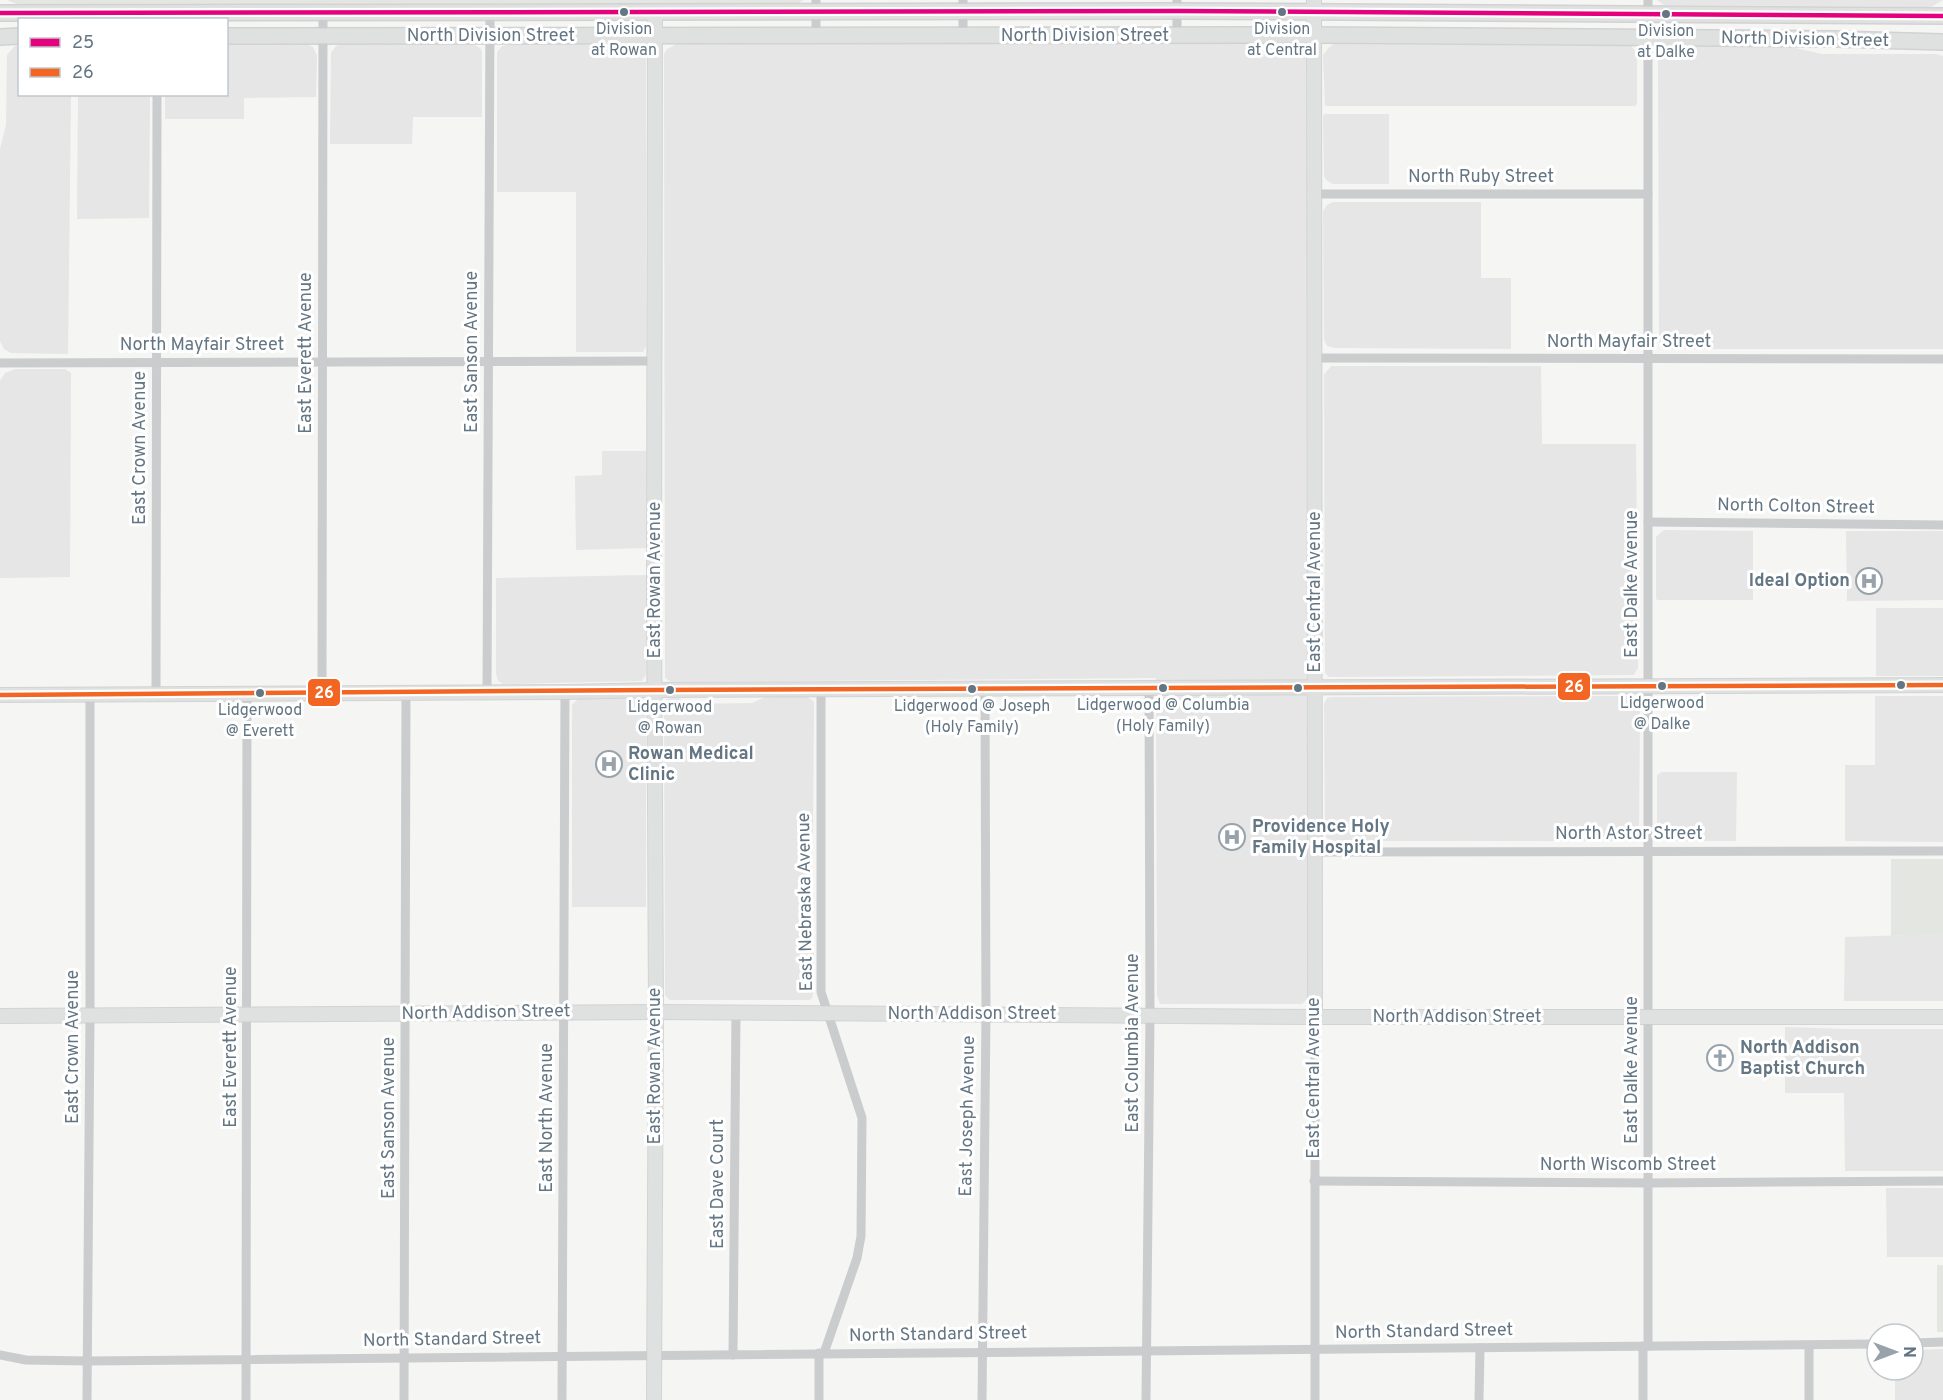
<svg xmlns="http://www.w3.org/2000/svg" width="1943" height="1400" font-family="Overpass,sans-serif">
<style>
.built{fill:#e5e6e5}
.green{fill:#e4e7e1}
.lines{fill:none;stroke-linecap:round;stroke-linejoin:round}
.secondary-casing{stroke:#d2d3d4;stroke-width:16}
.primary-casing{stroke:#d2d2d2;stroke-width:18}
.street{stroke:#cacccd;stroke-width:9}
.secondary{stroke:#dfe0e0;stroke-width:14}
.primary{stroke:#dfe0e0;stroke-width:15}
.bus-1-casing{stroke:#fff;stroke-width:9}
.bus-2-casing{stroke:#fff;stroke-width:9}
.bus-1{stroke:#e5007d;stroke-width:4.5}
.bus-2{stroke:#f26522;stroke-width:4.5}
.bus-dot{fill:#647683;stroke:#fff;stroke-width:2}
.labels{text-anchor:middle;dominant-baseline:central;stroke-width:6;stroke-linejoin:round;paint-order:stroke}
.bus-label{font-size:16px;fill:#647683;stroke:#fff}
.street-label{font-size:18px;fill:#647683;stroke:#fff}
.poi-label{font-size:18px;font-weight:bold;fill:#647683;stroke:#fff;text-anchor:start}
.line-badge{stroke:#fff;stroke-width:2}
.badge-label{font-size:16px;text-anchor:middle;font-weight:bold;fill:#fff}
</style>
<rect width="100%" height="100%" fill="#f5f5f3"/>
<g class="built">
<polygon points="1657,0 1943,0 1931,7 1664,5"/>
<polygon points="1289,43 1298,45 1304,50 1306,58 1307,999 1302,1004 1160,1004 1157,995 1156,678 671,682 665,678 664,54 667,49 677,44"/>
<polygon points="227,44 306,44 313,47 317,56 316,97 244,98 244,119 165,119 165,95 226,94"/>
<polygon points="473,44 481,49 482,53 482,117 413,117 412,144 330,144 331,53 336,46 339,45"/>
<polygon points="510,44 632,44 640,48 646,56 646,346 643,352 576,352 576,192 497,192 497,52 502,46"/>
<polygon points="1334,44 1631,46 1637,54 1637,103 1635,106 1325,106 1323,55 1329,47"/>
<polygon points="19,45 20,94 71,95 68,354 11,353 4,349 0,341 0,149 6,125 7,55 15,46"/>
<polygon points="1671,46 1791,47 1822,54 1936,54 1943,56 1943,349 1667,349 1662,346 1659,341 1658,53 1663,47"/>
<polygon points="78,95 150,95 149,218 77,219"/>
<polygon points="1325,114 1389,114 1389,184 1333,184 1326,180 1324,176 1323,116"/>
<polygon points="1333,202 1481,202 1481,278 1511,278 1511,349 1335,348 1327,346 1324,339 1323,211 1327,205"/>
<polygon points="1331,366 1541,366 1542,444 1636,444 1638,668 1634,675 1334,677 1329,677 1325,673 1324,375"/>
<polygon points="15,369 65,369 71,373 70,577 0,578 0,381 5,373"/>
<polygon points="602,451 646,451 646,548 576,550 575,476 602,475"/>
<polygon points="1664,530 1753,531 1753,600 1658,600 1656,599 1656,537"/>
<polygon points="1846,531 1943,531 1943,600 1847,601"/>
<polygon points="646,575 646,674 642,681 503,684 498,681 496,674 496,578"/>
<rect x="1876" y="608" width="67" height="68"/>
<polygon points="1630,696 1636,697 1640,706 1639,835 1634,841 1334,841 1327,838 1325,833 1324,704 1327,698 1331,697"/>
<polygon points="1875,696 1943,696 1943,842 1845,841 1845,765 1875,765"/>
<polygon points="640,697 646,702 646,907 572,907 572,705 579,698"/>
<polygon points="676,697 691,704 752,703 766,697 808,697 814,702 813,833 809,840 809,942 814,951 814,989 812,998 809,1000 670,1000 665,995 664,704 667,699"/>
<polygon points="1662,772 1737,772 1736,841 1666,841 1659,837 1657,833 1657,775"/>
<polygon points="1943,934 1943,1001 1844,1001 1845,937"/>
<polygon points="1785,1027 1845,1029 1943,1029 1943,1171 1845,1171 1844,1093 1785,1093"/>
<polygon points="1943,1188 1943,1257 1887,1257 1886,1188"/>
<polygon points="1943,1349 1943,1400 1895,1400 1895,1370 1913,1370 1913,1350"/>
</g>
<g class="green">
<polygon points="7,0 803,0 799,3 17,4"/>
<polygon points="1891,859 1943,859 1943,934 1891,936"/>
<rect x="1937" y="1265" width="6" height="67"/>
</g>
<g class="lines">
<defs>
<g id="secondary">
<polyline points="1314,0 1315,1017"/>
<polyline points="0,695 565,692 655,690 1943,685"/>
<polyline points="0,1016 656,1012 1315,1017 1943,1017"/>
<polyline points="654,1400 656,1012 654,595 655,13"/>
</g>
<g id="primary">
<polyline points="0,13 1177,11 1943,16"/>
<polyline points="226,36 1315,35 1835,39 1943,42"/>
<polyline points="0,37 20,36"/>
</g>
</defs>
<use href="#secondary" class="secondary-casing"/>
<use href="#primary" class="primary-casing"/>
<g class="street">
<polyline points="1177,0 1177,36"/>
<polyline points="1648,0 1648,1346"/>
<polyline points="816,36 816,0"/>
<polyline points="963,36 963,0"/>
<polyline points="1315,194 1648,194"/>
<polyline points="1315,358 1943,359"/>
<polyline points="0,363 655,361"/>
<polyline points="1648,522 1943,525"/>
<polyline points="821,689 821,992 862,1118 861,1236 857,1258 824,1353"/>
<polyline points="487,692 490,13"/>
<polyline points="322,693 323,13"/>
<polyline points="156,694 157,94"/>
<polyline points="1315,852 1943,851"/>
<polyline points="1314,1181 1648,1183 1943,1181"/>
<polyline points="1913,1343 1943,1342"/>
<polyline points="1643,1346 1643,1400"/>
<polyline points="0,1355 26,1360 87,1361 1877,1344"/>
<polyline points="733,1355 736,1013"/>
<polyline points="87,1400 90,1015 90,695"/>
<polyline points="246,1400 247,693"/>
<polyline points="404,1400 406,692"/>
<polyline points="562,1400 565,692"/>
<polyline points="819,1400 819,1353"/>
<polyline points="982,1400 986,1014 985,689"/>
<polyline points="1146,1400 1150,1016 1149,687"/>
<polyline points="1315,1400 1315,1017"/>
<polyline points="1479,1400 1480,1348"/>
<polyline points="1809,1400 1809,1345"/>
</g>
<use href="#secondary" class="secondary"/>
<use href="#primary" class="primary"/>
<defs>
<polyline id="bus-1" points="0,13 1177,11 1943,16"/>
<polyline id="bus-2" points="0,695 655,690 1943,685"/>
</defs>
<use href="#bus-1" class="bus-1-casing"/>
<use href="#bus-2" class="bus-2-casing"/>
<use href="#bus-1" class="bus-1"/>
<use href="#bus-2" class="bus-2"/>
</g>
<defs>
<symbol id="hospital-ring" viewBox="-11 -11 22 22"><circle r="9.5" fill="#fff" stroke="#97a2aa" stroke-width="1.5"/><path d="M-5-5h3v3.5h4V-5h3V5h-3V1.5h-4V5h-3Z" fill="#97a2aa"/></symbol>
<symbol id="church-ring" viewBox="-11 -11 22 22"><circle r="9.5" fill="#fff" stroke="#97a2aa" stroke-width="1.5"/><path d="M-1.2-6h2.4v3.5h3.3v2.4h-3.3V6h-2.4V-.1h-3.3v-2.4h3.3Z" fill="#97a2aa"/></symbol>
</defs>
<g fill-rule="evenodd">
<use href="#hospital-ring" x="1854" y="566" width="30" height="30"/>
<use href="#hospital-ring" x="594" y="749" width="30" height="30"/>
<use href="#hospital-ring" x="1217" y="822" width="30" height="30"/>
<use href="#church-ring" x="1705" y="1043" width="30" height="30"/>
</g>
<g class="bus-dot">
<circle cx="624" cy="12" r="5"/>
<circle cx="1282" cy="12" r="5"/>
<circle cx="1666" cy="14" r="5"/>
<circle cx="1901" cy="685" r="5"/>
<circle cx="1662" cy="686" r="5"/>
<circle cx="1163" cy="688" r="5"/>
<circle cx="1298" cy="688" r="5"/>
<circle cx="972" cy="689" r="5"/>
<circle cx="670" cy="690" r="5"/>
<circle cx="260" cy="693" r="5"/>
</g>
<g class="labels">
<g class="bus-label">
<text x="624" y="30">Division<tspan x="624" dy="21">at Rowan</tspan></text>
<text x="1282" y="30">Division<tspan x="1282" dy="21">at Central</tspan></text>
<text x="1666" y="32">Division<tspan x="1666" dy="21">at Dalke</tspan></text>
<text x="1662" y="704">Lidgerwood<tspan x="1662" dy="21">@ Dalke</tspan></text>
<text x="1163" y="706">Lidgerwood @ Columbia<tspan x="1163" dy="21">(Holy Family)</tspan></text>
<text x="972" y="707">Lidgerwood @ Joseph<tspan x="972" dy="21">(Holy Family)</tspan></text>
<text x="670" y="708">Lidgerwood<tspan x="670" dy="21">@ Rowan</tspan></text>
<text x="260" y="711">Lidgerwood<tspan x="260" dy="21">@ Everett</tspan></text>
</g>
<g class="street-label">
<text x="491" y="36">North Division Street</text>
<text x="1085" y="36">North Division Street</text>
<text transform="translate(1805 40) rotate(1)">North Division Street</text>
<text x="1481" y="177">North Ruby Street</text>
<text x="1629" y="342">North Mayfair Street</text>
<text x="202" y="345">North Mayfair Street</text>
<text transform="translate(472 352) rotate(-90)">East Sanson Avenue</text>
<text transform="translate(306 353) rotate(-90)">East Everett Avenue</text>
<text transform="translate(140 448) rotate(-90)">East Crown Avenue</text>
<text transform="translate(1796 507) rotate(1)">North Colton Street</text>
<text transform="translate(655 580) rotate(-90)">East Rowan Avenue</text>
<text transform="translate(1632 584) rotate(-90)">East Dalke Avenue</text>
<text transform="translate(1315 592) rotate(-90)">East Central Avenue</text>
<text x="1629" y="834">North Astor Street</text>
<text transform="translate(806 902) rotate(-91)">East Nebraska Avenue</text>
<text transform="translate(486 1013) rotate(-1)">North Addison Street</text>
<text x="972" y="1014">North Addison Street</text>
<text x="1457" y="1017">North Addison Street</text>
<text transform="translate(1133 1043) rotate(-90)">East Columbia Avenue</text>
<text transform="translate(73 1047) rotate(-90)">East Crown Avenue</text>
<text transform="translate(231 1047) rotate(-90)">East Everett Avenue</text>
<text transform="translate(655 1066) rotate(-90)">East Rowan Avenue</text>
<text transform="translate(1632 1070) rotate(-90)">East Dalke Avenue</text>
<text transform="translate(1314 1078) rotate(-90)">East Central Avenue</text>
<text transform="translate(968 1116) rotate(-89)">East Joseph Avenue</text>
<text transform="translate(389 1118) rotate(-90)">East Sanson Avenue</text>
<text transform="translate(547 1118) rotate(-90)">East North Avenue</text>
<text x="1628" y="1165">North Wiscomb Street</text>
<text transform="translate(718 1184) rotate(-90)">East Dave Court</text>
<text transform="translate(1424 1332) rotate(-1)">North Standard Street</text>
<text transform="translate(938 1335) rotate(-1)">North Standard Street</text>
<text transform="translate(452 1340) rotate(-1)">North Standard Street</text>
</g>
<g class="poi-label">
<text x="1850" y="581" text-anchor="end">Ideal Option</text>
<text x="628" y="754">Rowan Medical<tspan x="628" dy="21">Clinic</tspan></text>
<text x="1252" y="827">Providence Holy<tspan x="1252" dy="21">Family Hospital</tspan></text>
<text x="1740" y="1048">North Addison<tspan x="1740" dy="21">Baptist Church</tspan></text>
</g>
</g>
<g class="line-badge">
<rect x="1557" y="672" width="34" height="29" rx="6" fill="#f26522"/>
<rect x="307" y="678" width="34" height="29" rx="6" fill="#f26522"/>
</g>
<g class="badge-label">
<text x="1574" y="692">26</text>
<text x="324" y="698">26</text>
</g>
<rect x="18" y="18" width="210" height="78" fill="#ffffff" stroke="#c1c8cd" stroke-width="1.5"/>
<rect x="30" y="38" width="30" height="9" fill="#e5007d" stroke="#c1c8cd" stroke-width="1.5"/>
<text x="72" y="48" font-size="18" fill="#647683">25</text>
<rect x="30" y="68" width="30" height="9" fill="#f26522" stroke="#c1c8cd" stroke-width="1.5"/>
<text x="72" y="78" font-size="18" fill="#647683">26</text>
<g transform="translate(1895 1352) rotate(90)"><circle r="28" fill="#ffffff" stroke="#c1c8cd" stroke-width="1.5"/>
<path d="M0-4.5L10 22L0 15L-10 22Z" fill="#97a2aa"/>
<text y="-9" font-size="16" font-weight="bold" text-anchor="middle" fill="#647683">N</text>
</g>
</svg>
